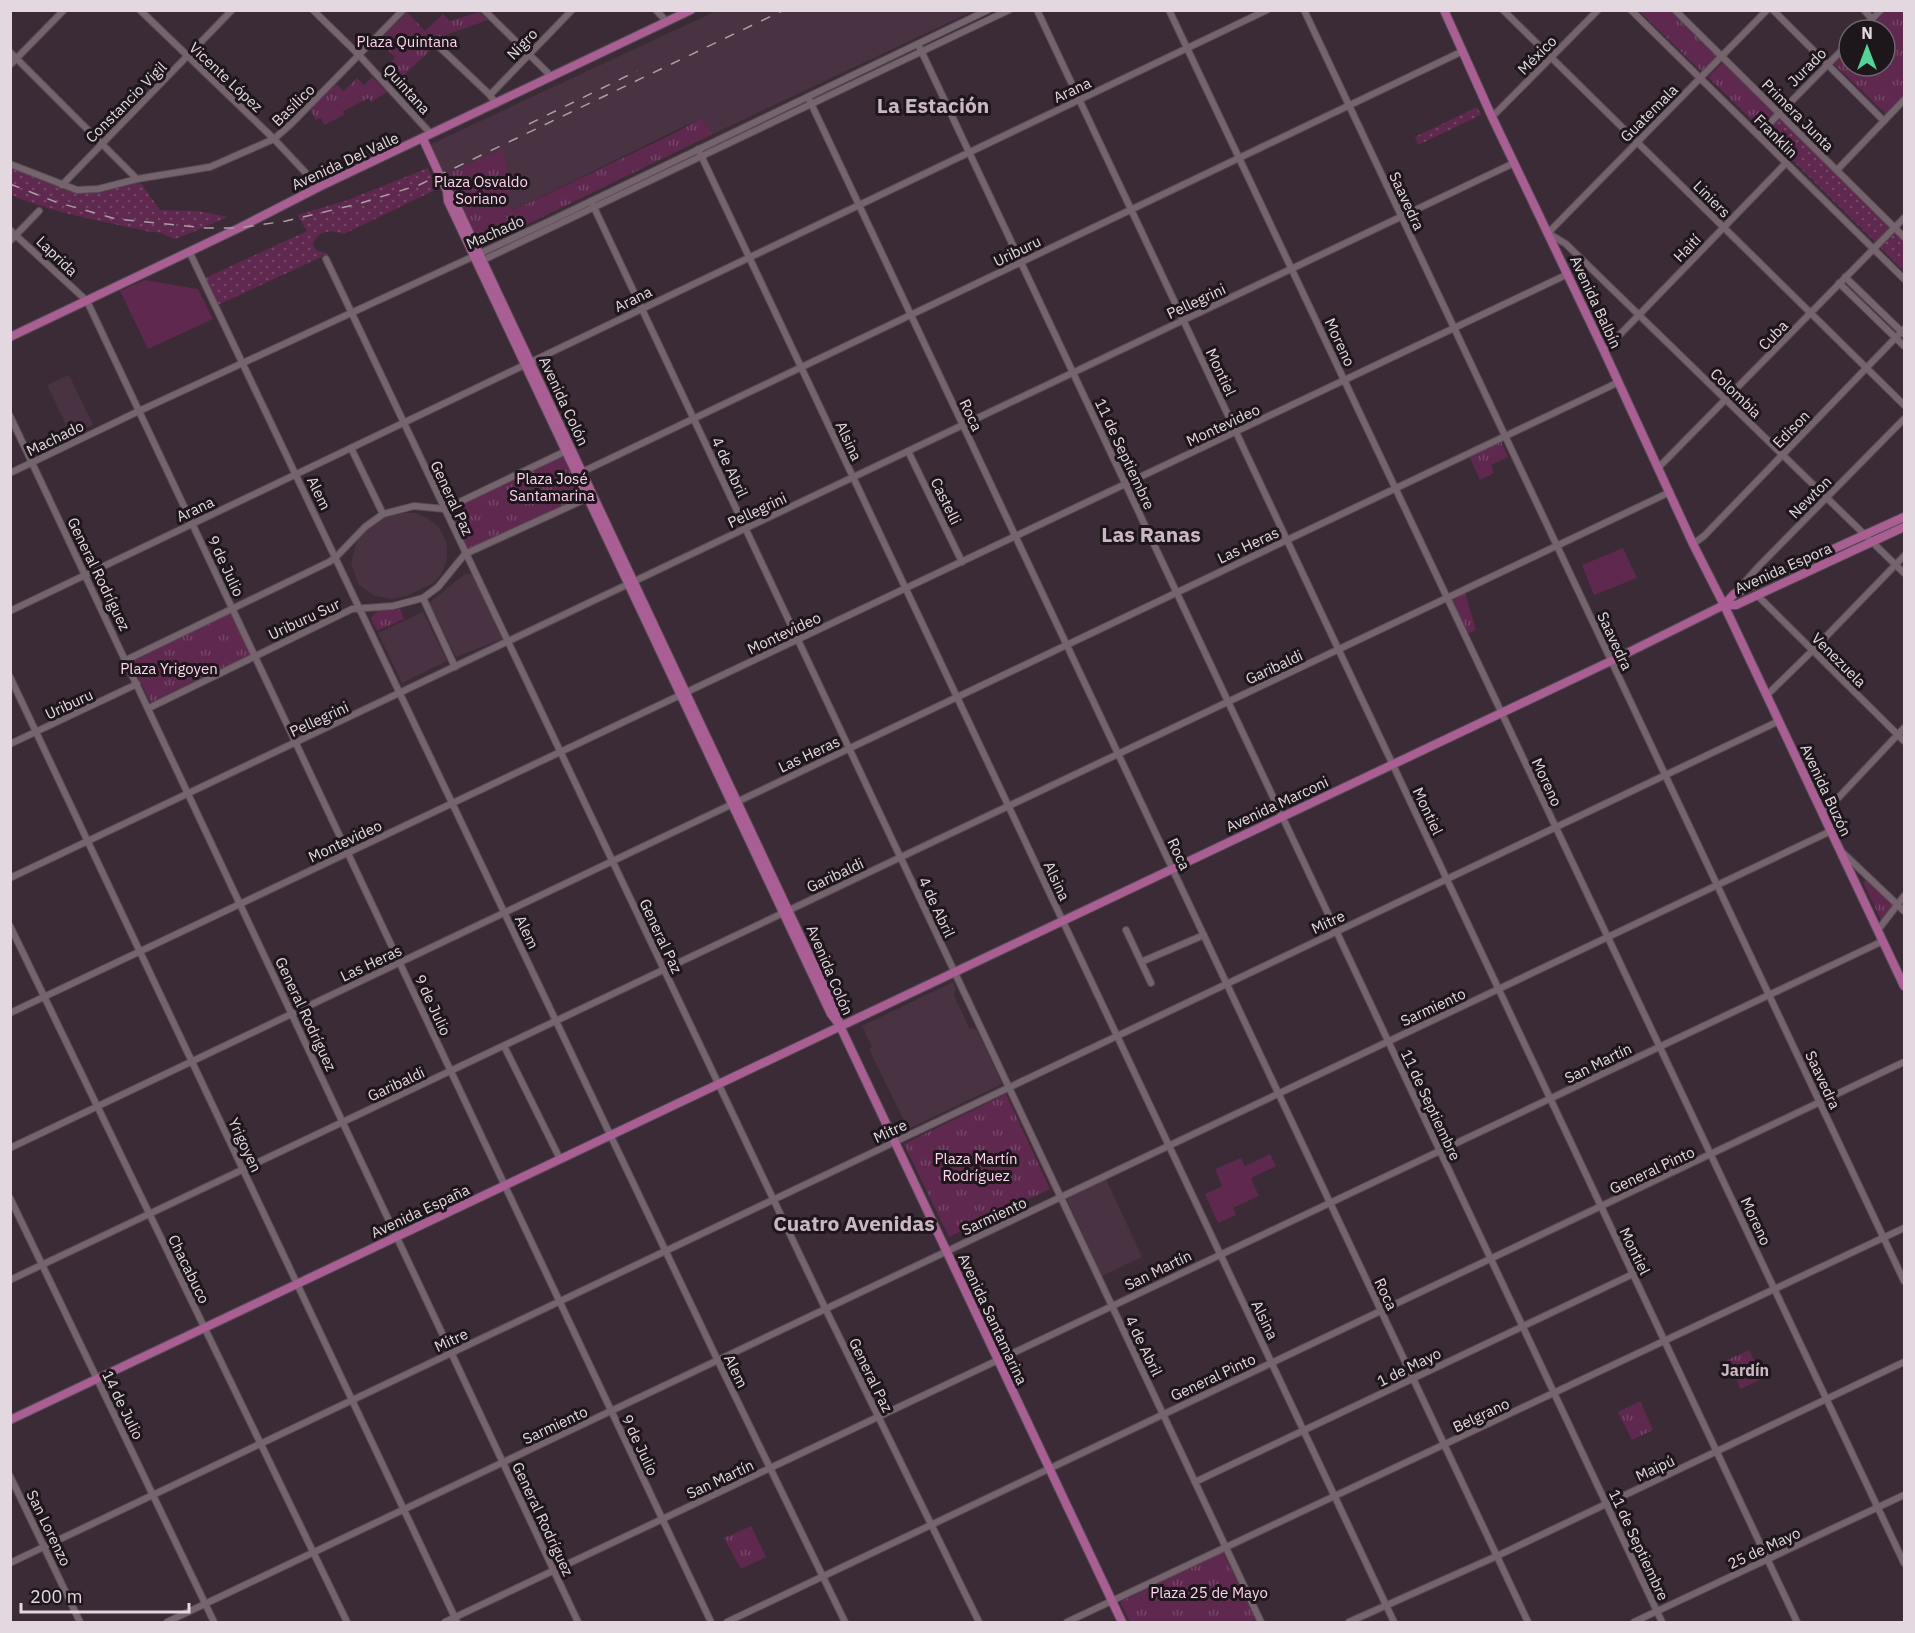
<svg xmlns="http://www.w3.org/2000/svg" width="1915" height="1633" font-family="'IBM Plex Sans',sans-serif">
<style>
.built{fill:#493342}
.grass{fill:url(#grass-dots)}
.park{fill:url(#park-tufts)}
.pitch{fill:#5e284f}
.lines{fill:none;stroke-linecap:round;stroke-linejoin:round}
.minor-casing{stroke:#584a53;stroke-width:8}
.major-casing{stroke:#584a53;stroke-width:10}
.minor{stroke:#75636e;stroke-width:6}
.major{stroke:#a95f94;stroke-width:8}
.rail{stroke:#ab9ea7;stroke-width:1.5;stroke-dasharray:10 10;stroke-linecap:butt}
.labels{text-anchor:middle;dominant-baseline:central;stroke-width:6;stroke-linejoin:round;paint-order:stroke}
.park-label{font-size:15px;fill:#ffd2f0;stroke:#1d161b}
.street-label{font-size:15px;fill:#e3d8df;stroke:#1d161b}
.neighbourhood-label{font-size:16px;font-weight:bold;fill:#cbb7c4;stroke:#1d161b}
.district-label{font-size:21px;font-weight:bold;fill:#cbb7c4;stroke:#1d161b}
</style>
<defs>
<pattern id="grass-dots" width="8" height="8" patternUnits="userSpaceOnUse" patternTransform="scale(1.5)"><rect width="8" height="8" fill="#5e284f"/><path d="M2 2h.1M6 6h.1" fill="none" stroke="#754668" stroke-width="1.8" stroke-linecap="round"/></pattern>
<pattern id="park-tufts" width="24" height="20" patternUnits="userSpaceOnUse" patternTransform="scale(1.5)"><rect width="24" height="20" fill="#5e284f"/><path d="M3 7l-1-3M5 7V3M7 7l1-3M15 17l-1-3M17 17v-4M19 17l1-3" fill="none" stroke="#754668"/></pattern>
</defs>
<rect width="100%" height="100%" fill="#3b2b36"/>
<g class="built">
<polygon points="716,11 973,11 713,134 701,118 514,210 507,203 510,190 504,148 445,175 429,145"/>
<polygon points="69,375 93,425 71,435 47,385"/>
<polygon points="403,513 416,513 427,518 438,526 446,541 447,550 447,558 442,573 433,583 407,596 391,599 375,596 359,585 351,564 355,547 360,536 371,525 385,517"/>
<polygon points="465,574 472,574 502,639 456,657 429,603"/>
<polygon points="423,612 447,661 402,683 378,633"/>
<polygon points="953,982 956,989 954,995 969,1028 977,1030 1002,1084 908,1129 869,1049 872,1047 862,1026"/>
<polygon points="1106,1179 1142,1257 1102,1276 1066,1197"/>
</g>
<g class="grass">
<polygon points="1477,107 1481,115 1418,145 1415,137"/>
<polygon points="1778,117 1889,227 1875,242 1764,132"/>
<path d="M10 167 76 193 100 192 127 184 141 183 160 210 198 211 228 217 176 239C165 237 164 231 151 232 104 221 55 214 11 195Z"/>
<path d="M428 168 436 186 435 190 344 234C331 230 319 229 313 244L316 250 328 254 218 305 205 278 307 231 297 215 345 201Z"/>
<polygon points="1895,232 1904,241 1904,271 1880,247"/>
</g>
<g class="park">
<polygon points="1639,11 1671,11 1718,56 1702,72"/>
<polygon points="1886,11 1904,12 1904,95 1886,114 1834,64 1849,49 1849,66 1885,66 1885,30 1867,30"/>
<polygon points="407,12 425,31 443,14 450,21 479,12 488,20 435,39 438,43 395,84 383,72 395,57 378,41"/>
<polygon points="1723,62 1775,113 1760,128 1708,77"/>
<polygon points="372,77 387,92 371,102 369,98 343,111 344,115 324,125 321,118 316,120 310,109 335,83 344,91 357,78 364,85"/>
<polygon points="701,118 713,134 493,241 476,237 445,175 504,148 510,190 507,203 514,210 677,132"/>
<polygon points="1501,441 1508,457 1491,465 1494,473 1480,480 1469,456"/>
<polygon points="565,455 585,496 467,550 448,512"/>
<polygon points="1465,593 1476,630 1467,634 1452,599"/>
<polygon points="400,609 404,619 377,631 371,618 378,611"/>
<polygon points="230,613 251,655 151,703 130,661"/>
<polygon points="1866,880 1893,906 1882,922 1863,882"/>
<polygon points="1006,1094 1050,1189 949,1237 904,1144"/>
<polygon points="1749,1350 1763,1378 1741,1389 1727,1360"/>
<polygon points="1640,1401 1653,1430 1632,1440 1618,1412"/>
<polygon points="751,1526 766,1557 741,1569 724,1538"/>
<polygon points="1223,1552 1257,1622 1130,1622 1120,1602"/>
</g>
<g class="pitch">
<polygon points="145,280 198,289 213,319 148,349 120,291"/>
<polygon points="1623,548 1637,578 1594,595 1582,565"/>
<polygon points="1270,1154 1276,1166 1251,1178 1259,1196 1233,1208 1236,1215 1218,1223 1205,1194 1222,1186 1215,1169 1241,1158 1245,1166"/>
</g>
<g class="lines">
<defs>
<g id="minor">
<polyline points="140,10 274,139 319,187"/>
<polyline points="313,10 359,55 431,134"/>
<polyline points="484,10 552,77"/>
<polyline points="656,10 667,22"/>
<polyline points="1037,10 1797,1622"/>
<polyline points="1169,10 1904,1563"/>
<polyline points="1304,10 1904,1281"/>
<polyline points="1503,10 1904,405"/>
<polyline points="1631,10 1904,279"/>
<polyline points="1675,10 1904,237"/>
<polyline points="1767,10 1548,233 1566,244 1904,573"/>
<polyline points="1773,10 1884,121"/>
<polyline points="1864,10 1872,19"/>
<polyline points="1861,30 1881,10"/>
<polyline points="431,39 490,95 496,104"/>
<polyline points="918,44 1662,1622"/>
<polyline points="10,52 137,179"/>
<polyline points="10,65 64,10"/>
<polyline points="490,95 572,10"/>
<polyline points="808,97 1528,1622"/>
<polyline points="1492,117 1598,10"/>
<polyline points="1758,135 1849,43"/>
<polyline points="698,149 1394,1622"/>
<polyline points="10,164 77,190 98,189 137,179 210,167 274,139 292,123 403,10"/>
<polyline points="1837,170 1904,100"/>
<polyline points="62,185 232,10"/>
<polyline points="591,201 1261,1622"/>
<polyline points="10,230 87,301 711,1622"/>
<polyline points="10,241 39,211"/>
<polyline points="189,251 718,1361 845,1622"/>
<polyline points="326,259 826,1310 979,1622"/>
<polyline points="481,261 1009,10"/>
<polyline points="1845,277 1904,334"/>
<polyline points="1839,283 1904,346"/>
<polyline points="1604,351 1786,163"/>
<polyline points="10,416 578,1622"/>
<polyline points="351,448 383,514"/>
<polyline points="908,451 962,562"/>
<polyline points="1658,468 1904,218"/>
<polyline points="582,472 1463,51"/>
<polyline points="10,473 139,411 550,221 988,10"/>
<polyline points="1693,544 1704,536 1904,329"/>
<polyline points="1736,592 1759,566 1904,419"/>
<polyline points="1757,595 1904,741"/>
<polyline points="423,598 455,667"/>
<polyline points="10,611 1267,10"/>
<polyline points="126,660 329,562 336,557 365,527 383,514 414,506 445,509 566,451"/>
<polyline points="10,677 457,1622"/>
<polyline points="1767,695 1812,651 1904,556"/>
<polyline points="149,708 352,609 393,606 423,598 438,587 465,554 590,497"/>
<polyline points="10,744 137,684"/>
<polyline points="1823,814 1904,728"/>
<polyline points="1843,853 1904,911"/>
<polyline points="10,878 1514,163"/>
<polyline points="10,926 347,1622"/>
<polyline points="1126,930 1151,983"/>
<polyline points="1878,930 1904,896"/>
<polyline points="1141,962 1204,935"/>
<polyline points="10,1013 1568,274"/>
<polyline points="504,1046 560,1159"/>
<polyline points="10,1148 1619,382"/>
<polyline points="10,1198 214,1622"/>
<polyline points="10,1280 1670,492"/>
<polyline points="10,1476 80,1622"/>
<polyline points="1195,1482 1633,1274"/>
<polyline points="10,1563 1779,721"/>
<polyline points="167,1622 1831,831"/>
<polyline points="445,1622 1883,941"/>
<polyline points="727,1622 1904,1062"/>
<polyline points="1067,1622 1904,1228"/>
<polyline points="1349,1622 1497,1556 1904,1362"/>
<polyline points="1634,1622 1904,1495"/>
</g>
<g id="major">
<polyline points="1444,10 1492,117 1604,351 1693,544 1724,605 1904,986"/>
<polyline points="423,139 447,191 453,198 837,1014 840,1026 1122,1622"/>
<polyline points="447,191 448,201 831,1014 838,1023"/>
<polyline points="10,337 239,228 319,187 691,10"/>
<polyline points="1724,605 1736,605 1904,527"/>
<polyline points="10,1420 1611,661 1724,605 1734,594 1904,517"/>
</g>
</defs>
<use href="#minor" class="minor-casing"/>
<use href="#major" class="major-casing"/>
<use href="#minor" class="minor"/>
<use href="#major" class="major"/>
<g class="rail">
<polyline points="529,124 637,71"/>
<polyline points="10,184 56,202 116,219 206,228 239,228 286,221 358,204 419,185 784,10"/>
</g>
</g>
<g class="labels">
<g class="park-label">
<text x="407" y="41">Plaza Quintana</text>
<text x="481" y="181">Plaza Osvaldo<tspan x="481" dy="17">Soriano</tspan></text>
<text x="552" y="478">Plaza José<tspan x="552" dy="17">Santamarina</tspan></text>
<text x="169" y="668">Plaza Yrigoyen</text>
<text x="976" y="1158">Plaza Martín<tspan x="976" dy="17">Rodríguez</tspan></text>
<text x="1209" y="1592">Plaza 25 de Mayo</text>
</g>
<g class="street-label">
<text transform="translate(522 44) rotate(-46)">Nigro</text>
<text transform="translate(1537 55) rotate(-45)">México</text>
<text transform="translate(1807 67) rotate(-45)">Jurado</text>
<text transform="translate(226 77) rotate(43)">Vicente López</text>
<text transform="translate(407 89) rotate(48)">Quintana</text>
<text transform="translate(1072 90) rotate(-25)">Arana</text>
<text transform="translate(126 102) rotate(-45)">Constancio Vigil</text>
<text transform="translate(293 105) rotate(-44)">Basílico</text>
<text transform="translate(1649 113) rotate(-45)">Guatemala</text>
<text transform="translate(1798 115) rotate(45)">Primera Junta</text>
<text transform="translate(1776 136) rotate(45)">Franklin</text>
<text transform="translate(345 161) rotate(-25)">Avenida Del Valle</text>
<text transform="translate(1712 199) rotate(45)">Liniers</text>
<text transform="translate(1407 201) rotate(65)">Saavedra</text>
<text transform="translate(495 232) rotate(-24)">Machado</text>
<text transform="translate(1687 248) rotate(-46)">Haití</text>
<text transform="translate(1017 251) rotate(-26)">Uriburu</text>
<text transform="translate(57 256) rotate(44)">Laprida</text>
<text transform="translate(633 299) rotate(-26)">Arana</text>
<text transform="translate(1196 301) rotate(-25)">Pellegrini</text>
<text transform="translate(1596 302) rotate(65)">Avenida Balbín</text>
<text transform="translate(1773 335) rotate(-46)">Cuba</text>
<text transform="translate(1340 342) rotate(65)">Moreno</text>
<text transform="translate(1221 372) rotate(65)">Montiel</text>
<text transform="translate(1736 393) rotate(44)">Colombia</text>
<text transform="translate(564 401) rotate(65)">Avenida Colón</text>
<text transform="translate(971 415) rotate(65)">Roca</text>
<text transform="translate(1223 425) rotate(-25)">Montevideo</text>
<text transform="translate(1791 429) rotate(-46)">Edison</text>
<text transform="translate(55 438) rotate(-26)">Machado</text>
<text transform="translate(849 441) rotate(65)">Alsina</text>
<text transform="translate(1125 454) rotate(65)">11 de Septiembre</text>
<text transform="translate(730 467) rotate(65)">4 de Abril</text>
<text transform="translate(319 493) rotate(64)">Alem</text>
<text transform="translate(1810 497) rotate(-45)">Newton</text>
<text transform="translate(452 498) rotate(65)">General Paz</text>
<text transform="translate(946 501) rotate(64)">Castelli</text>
<text transform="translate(195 509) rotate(-25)">Arana</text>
<text transform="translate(757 510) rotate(-25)">Pellegrini</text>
<text transform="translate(1248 545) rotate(-25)">Las Heras</text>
<text transform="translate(226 566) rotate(65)">9 de Julio</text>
<text transform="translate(1783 568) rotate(-24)">Avenida Espora</text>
<text transform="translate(99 574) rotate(64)">General Rodríguez</text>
<text transform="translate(304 619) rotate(-25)">Uriburu Sur</text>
<text transform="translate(784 633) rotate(-25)">Montevideo</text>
<text transform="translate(1615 641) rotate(65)">Saavedra</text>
<text transform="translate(1839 660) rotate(45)">Venezuela</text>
<text transform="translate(1274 667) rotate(-25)">Garibaldi</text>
<text transform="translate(69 704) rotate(-25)">Uriburu</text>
<text transform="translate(319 719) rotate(-25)">Pellegrini</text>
<text transform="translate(809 754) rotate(-25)">Las Heras</text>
<text transform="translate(1547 782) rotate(65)">Moreno</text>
<text transform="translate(1826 790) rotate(65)">Avenida Buzón</text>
<text transform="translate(1277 804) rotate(-25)">Avenida Marconi</text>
<text transform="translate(1428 811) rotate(65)">Montiel</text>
<text transform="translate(345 841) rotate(-25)">Montevideo</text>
<text transform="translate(1179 854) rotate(65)">Roca</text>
<text transform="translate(835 875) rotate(-25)">Garibaldi</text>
<text transform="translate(1057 881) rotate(65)">Alsina</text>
<text transform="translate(937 907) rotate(65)">4 de Abril</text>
<text transform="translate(1328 922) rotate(-25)">Mitre</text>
<text transform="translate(527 932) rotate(65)">Alem</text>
<text transform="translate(661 936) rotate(65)">General Paz</text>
<text transform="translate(371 963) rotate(-25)">Las Heras</text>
<text transform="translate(830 970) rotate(67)">Avenida Colón</text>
<text transform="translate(433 1005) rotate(65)">9 de Julio</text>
<text transform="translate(1433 1007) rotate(-25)">Sarmiento</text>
<text transform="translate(306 1014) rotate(65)">General Rodríguez</text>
<text transform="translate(1598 1063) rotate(-26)">San Martín</text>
<text transform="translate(1823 1080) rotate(65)">Saavedra</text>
<text transform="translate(396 1084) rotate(-25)">Garibaldi</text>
<text transform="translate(1431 1105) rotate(65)">11 de Septiembre</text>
<text transform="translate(890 1131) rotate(-25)">Mitre</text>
<text transform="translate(245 1145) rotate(65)">Yrigoyen</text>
<text transform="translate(1652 1170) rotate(-25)">General Pinto</text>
<text transform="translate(420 1211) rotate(-25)">Avenida España</text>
<text transform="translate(994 1216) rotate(-25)">Sarmiento</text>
<text transform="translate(1756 1221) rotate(65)">Moreno</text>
<text transform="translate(1635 1251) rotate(64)">Montiel</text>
<text transform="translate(189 1269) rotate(64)">Chacabuco</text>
<text transform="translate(1158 1270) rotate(-26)">San Martín</text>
<text transform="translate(1386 1294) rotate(65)">Roca</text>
<text transform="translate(993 1319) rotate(65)">Avenida Santamarina</text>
<text transform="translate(1265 1320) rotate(64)">Alsina</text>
<text transform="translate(451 1340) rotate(-25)">Mitre</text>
<text transform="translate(1144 1346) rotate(64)">4 de Abril</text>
<text transform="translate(1409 1367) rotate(-26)">1 de Mayo</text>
<text transform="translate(736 1371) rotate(64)">Alem</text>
<text transform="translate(871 1375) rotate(64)">General Paz</text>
<text transform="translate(1213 1377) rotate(-25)">General Pinto</text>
<text transform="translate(123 1405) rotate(64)">14 de Julio</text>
<text transform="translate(1481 1415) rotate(-25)">Belgrano</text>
<text transform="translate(555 1425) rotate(-25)">Sarmiento</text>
<text transform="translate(640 1445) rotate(65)">9 de Julio</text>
<text transform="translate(1655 1468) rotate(-25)">Maipú</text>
<text transform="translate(720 1479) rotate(-25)">San Martín</text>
<text transform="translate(543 1519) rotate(65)">General Rodríguez</text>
<text transform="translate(49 1528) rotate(64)">San Lorenzo</text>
<text transform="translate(1639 1545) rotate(65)">11 de Septiembre</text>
<text transform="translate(1764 1548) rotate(-25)">25 de Mayo</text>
</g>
<g class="neighbourhood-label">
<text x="1745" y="1370">Jardín</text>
</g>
<g class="district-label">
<text x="933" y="105">La Estación</text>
<text x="1151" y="534">Las Ranas</text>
<text x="854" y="1223">Cuatro Avenidas</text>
</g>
</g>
<rect width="1915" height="1633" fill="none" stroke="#e3d8df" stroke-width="24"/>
<g transform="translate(1867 48)"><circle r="28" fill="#1d161b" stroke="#6c6469" stroke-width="1.5"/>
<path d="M0-4.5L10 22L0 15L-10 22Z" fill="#54d395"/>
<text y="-9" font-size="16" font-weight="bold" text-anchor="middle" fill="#e3d8df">N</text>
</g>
<path d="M21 1603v9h168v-9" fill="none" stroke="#e3d8df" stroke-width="3"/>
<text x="30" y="1603" font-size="18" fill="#e3d8df" stroke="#1d161b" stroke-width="4.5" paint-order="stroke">200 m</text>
</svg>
